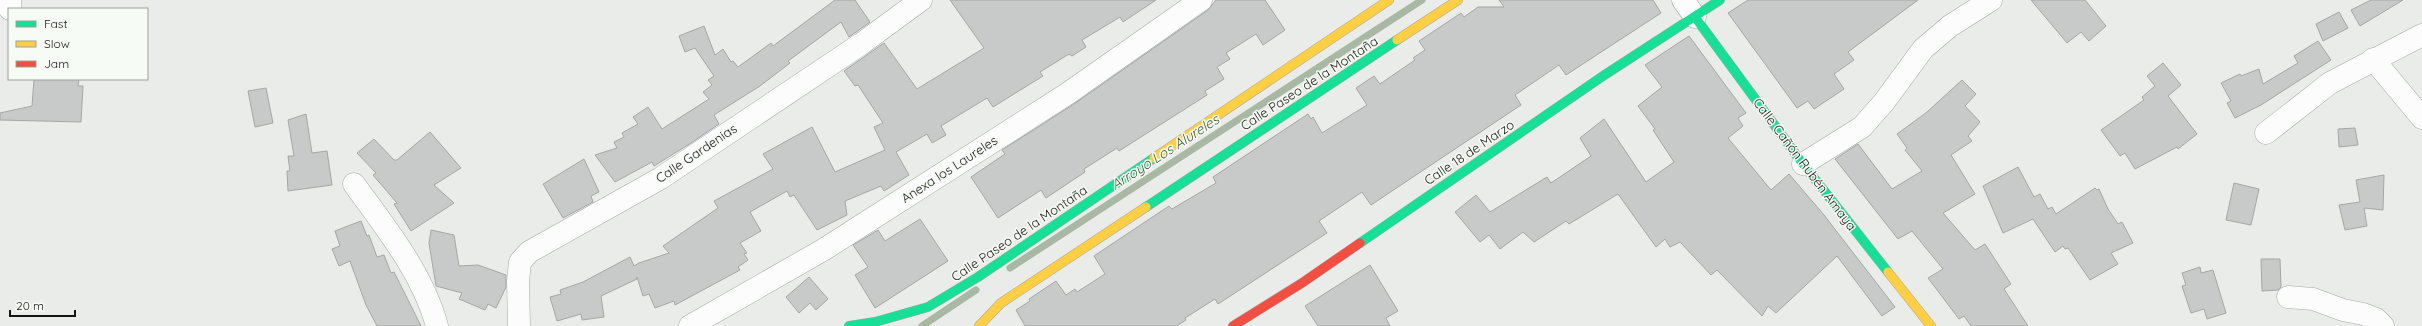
<svg xmlns="http://www.w3.org/2000/svg" width="2422" height="326" font-family="Quicksand,sans-serif">
<style>
.lines{fill:none;stroke-linecap:round;stroke-linejoin:round}
.stream{stroke:#a8b8a3;stroke-width:7}
.building{fill:#c8c9c9;stroke:#a5a6a6}
.street-casing{stroke:#a6a8a6;stroke-width:23}
.fast-casing{stroke:#a6a8a6;stroke-width:10}
.slow-casing{stroke:#a6a8a6;stroke-width:10}
.jam-casing{stroke:#a6a8a6;stroke-width:10}
.street{stroke:#fcfcfc;stroke-width:22}
.fast{stroke:#16e098;stroke-width:9}
.slow{stroke:#ffcf43;stroke-width:9}
.jam{stroke:#f24e42;stroke-width:9}
.labels{text-anchor:middle;dominant-baseline:central;stroke-width:3;stroke-linejoin:round;paint-order:stroke}
.street-label{font-size:13px;fill:#151614;stroke:#f7fbf5}
.water-label{font-size:14px;font-style:italic;fill:#3d5e33;stroke:#f7fbf5}
</style>
<rect width="100%" height="100%" fill="#eaece9"/>
<g class="lines">
<g class="stream">
<polyline points="1010,268 1422,0"/>
<polyline points="922,326 976,290"/>
</g>
</g>
<g class="building">
<polygon points="835,0 855,0 870,22 849,37 841,22 788,61 790,63 760,86 714,115 719,124 691,143 654,166 652,162 615,182 595,155 617,148 614,142 624,137 622,133 638,124 633,117 648,107 662,129 709,99 703,92 712,85 708,80 714,76 695,48 685,52 679,36 704,26 715,55 723,49 731,62 733,61 738,67 771,43 773,46"/>
<polygon points="950,0 1156,0 1123,22 1120,17 1082,40 1086,47 1072,56 1069,54 1040,72 1043,76 993,107 987,98 941,126 946,135 932,143 927,134 896,152 909,175 884,191 881,186 845,201 847,215 817,230 794,195 790,197 787,191 750,212 761,231 740,243 747,253 744,254 748,260 738,267 740,270 675,305 674,301 655,308 649,294 643,296 637,277 637,279 601,296 604,317 582,320 581,314 557,321 550,297 561,294 560,290 583,282 630,257 634,266 639,263 669,253 663,246 718,208 714,201 773,169 763,154 812,127 835,172 885,150 874,127 883,123 858,85 855,86 844,71 884,43 917,89 984,48"/>
<polygon points="1216,0 1265,0 1285,30 1263,45 1256,34 1226,53 1230,59 1217,67 1224,79 1205,91 1207,95 1119,151 1117,148 1084,169 1085,172 1046,198 1041,190 998,218 971,177 1005,154 1002,150 1074,104 1208,10"/>
<polygon points="1499,0 1653,0 1661,13 1566,75 1559,65 1515,95 1521,105 1371,205 1362,192 1319,221 1327,233 1218,304 1215,299 1185,318 1186,320 1177,326 1025,326 1016,310 1030,301 1029,299 1056,281 1066,295 1075,289 1077,292 1105,274 1094,256 1169,206 1172,209 1216,183 1213,177 1308,114 1311,119 1313,117 1322,133 1367,105 1356,88 1374,76 1380,84 1415,60 1413,58 1425,50 1419,41 1461,13 1464,17 1478,7 1504,7"/>
<polygon points="1748,0 1918,0 1848,52 1854,60 1834,74 1844,89 1814,109 1808,101 1797,108 1728,13"/>
<polygon points="2031,0 2085,0 2106,26 2089,41 2081,32 2067,43"/>
<polygon points="2371,0 2403,0 2360,26 2351,10"/>
<polygon points="2339,12 2348,28 2323,41 2316,24"/>
<polygon points="1689,36 1746,113 1738,118 1743,126 1728,138 1771,190 1789,174 1824,215 1895,307 1882,316 1837,256 1776,313 1768,306 1762,316 1717,270 1711,275 1680,242 1670,247 1665,239 1656,247 1618,194 1569,224 1566,221 1534,242 1523,232 1500,249 1489,235 1480,242 1455,212 1476,195 1490,212 1547,177 1551,183 1591,156 1580,138 1604,119 1646,182 1674,162 1653,130 1655,129 1638,106 1662,87 1645,65"/>
<polygon points="2318,41 2331,60 2261,105 2235,118 2227,103 2231,101 2221,83 2240,74 2241,76 2259,69 2263,84 2298,63 2294,56"/>
<polygon points="2163,63 2181,85 2168,96 2197,134 2178,149 2177,147 2135,169 2125,153 2120,156 2101,130 2144,100 2142,97 2155,86 2147,76"/>
<polygon points="34,79 79,79 78,86 83,86 81,122 0,120 0,113 32,106"/>
<polygon points="1962,80 1976,94 1965,106 1980,122 1968,136 1972,141 1951,155 1975,194 1943,213 1975,250 1985,244 2011,284 2004,289 2028,326 1971,326 1964,316 1959,319 1928,278 1943,269 1912,231 1898,239 1835,159 1858,144 1892,189 1922,171 1905,150 1907,148 1897,134 1927,112"/>
<polygon points="266,88 273,123 255,127 248,91"/>
<polygon points="306,114 312,153 327,151 332,185 288,191 287,171 290,171 288,156 294,156 288,120"/>
<polygon points="2355,128 2358,145 2339,147 2338,129"/>
<polygon points="430,132 461,168 434,185 454,203 411,231 394,204 397,203 373,175 376,173 357,153 374,139 394,160 397,160"/>
<polygon points="584,159 599,192 591,196 593,202 563,218 543,184"/>
<polygon points="2018,167 2034,197 2040,194 2048,209 2052,207 2056,214 2095,188 2097,190 2099,189 2108,209 2118,224 2122,222 2133,243 2111,253 2118,264 2090,280 2068,248 2065,249 2063,246 2055,252 2033,219 2003,233 1983,186"/>
<polygon points="2384,175 2383,210 2364,208 2367,226 2345,230 2339,205 2360,202 2356,180"/>
<polygon points="2234,183 2259,189 2251,225 2226,220"/>
<polygon points="920,219 948,261 875,308 855,275 868,267 853,245 878,230 885,241"/>
<polygon points="361,221 367,236 369,235 377,257 384,255 391,273 394,272 421,326 377,326 366,305 350,261 339,266 332,249 340,246 335,231"/>
<polygon points="431,230 454,235 459,266 478,265 506,275 506,287 496,308 488,304 485,310 459,299 462,293 436,286 429,243"/>
<polygon points="2261,259 2280,259 2281,287 2278,290 2262,291"/>
<polygon points="1370,265 1398,311 1386,318 1390,326 1318,326 1305,306"/>
<polygon points="2200,267 2201,273 2213,270 2226,313 2207,319 2204,309 2191,313 2182,286 2186,285 2182,273"/>
<polygon points="809,277 828,299 816,310 810,303 799,313 786,297"/>
</g>
<g class="lines">
<defs>
<g id="street">
<polyline points="1683,0 1695,17"/>
<polyline points="10,9 10,0"/>
<polyline points="2373,59 2422,118"/>
<polyline points="2266,133 2330,83 2422,35"/>
<polyline points="1803,164 1862,127 1884,102 1923,49 1950,26 1991,0"/>
<path d="M354 184C386 228 423 274 437 326"/>
<polyline points="2288,297 2313,299 2343,310 2363,314 2376,319 2383,326"/>
<polyline points="519,326 518,281 520,262 529,252 661,178 861,44 921,0"/>
<polyline points="690,326 823,250 1067,94 1201,0"/>
</g>
<g id="fast">
<polyline points="1695,17 1803,164 1888,272"/>
<polyline points="1146,207 1397,40"/>
<polyline points="1360,243 1603,76 1720,0"/>
<polyline points="849,326 875,322 928,307 978,277 1154,158"/>
</g>
<g id="slow">
<polyline points="1397,40 1458,0"/>
<polyline points="1154,158 1389,0"/>
<polyline points="1888,272 1931,326"/>
<polyline points="979,326 1001,303 1146,207"/>
</g>
<polyline id="jam" points="1233,326 1302,283 1360,243"/>
</defs>
<use href="#street" class="street-casing"/>
<use href="#fast" class="fast-casing"/>
<use href="#slow" class="slow-casing"/>
<use href="#jam" class="jam-casing"/>
<use href="#street" class="street"/>
<use href="#fast" class="fast"/>
<use href="#slow" class="slow"/>
<use href="#jam" class="jam"/>
</g>
<g class="labels">
<g class="street-label">
<text transform="translate(1309 83) rotate(-33)">Calle Paseo de la Montaña</text>
<text transform="translate(1469 152) rotate(-34)">Calle 18 de Marzo</text>
<text transform="translate(696 153) rotate(-34)">Calle Gardenias</text>
<text transform="translate(1805 164) rotate(53)">Calle Cañón Rubén Amaya</text>
<text transform="translate(949 169) rotate(-33)">Anexa los Laureles</text>
<text transform="translate(1019 233) rotate(-34)">Calle Paseo de la Montaña</text>
</g>
<g class="water-label">
<text transform="translate(1165 152) rotate(-33)">Arroyo Los Alureles</text>
</g>
</g>
<rect x="8" y="8" width="140" height="72" fill="#f7fbf5" stroke="#9d9f9b"/>
<rect x="16" y="21" width="20" height="6" fill="#16e098" stroke="#9d9f9b"/>
<text x="44" y="28" font-size="12" fill="#151614">Fast</text>
<rect x="16" y="41" width="20" height="6" fill="#ffcf43" stroke="#9d9f9b"/>
<text x="44" y="48" font-size="12" fill="#151614">Slow</text>
<rect x="16" y="61" width="20" height="6" fill="#f24e42" stroke="#9d9f9b"/>
<text x="44" y="68" font-size="12" fill="#151614">Jam</text>
<path d="M10 310v6h65v-6" fill="none" stroke="#151614" stroke-width="2"/>
<text x="16" y="310" font-size="12" fill="#151614" stroke="#f7fbf5" stroke-width="3" paint-order="stroke">20 m</text>
</svg>
